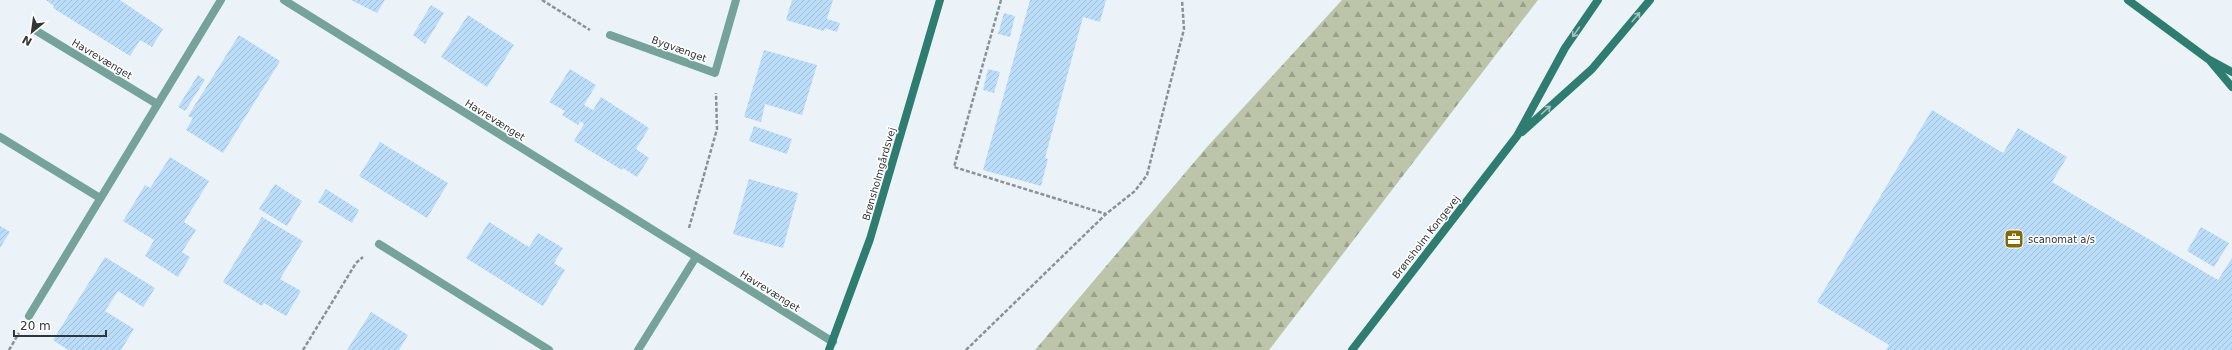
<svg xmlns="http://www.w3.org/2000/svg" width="2232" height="350" font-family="'DejaVu Sans',sans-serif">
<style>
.forest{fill:url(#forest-firs)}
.building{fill:url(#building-hatch)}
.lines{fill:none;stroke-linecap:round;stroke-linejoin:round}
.path{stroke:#8c9196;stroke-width:2.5;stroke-dasharray:4 2;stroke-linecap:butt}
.street{stroke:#75a39a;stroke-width:8}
.secondary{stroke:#2f7c71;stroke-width:8}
.oneway{stroke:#a1c4bf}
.labels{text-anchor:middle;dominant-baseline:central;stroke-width:3;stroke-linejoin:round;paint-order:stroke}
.street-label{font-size:10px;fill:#333639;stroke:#fff}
.poi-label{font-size:10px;fill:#333639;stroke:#fff;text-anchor:start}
</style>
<defs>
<pattern id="forest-firs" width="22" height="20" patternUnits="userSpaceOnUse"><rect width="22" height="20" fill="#bcc5a9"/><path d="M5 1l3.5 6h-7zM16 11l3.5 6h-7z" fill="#99a18b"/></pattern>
<pattern id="building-hatch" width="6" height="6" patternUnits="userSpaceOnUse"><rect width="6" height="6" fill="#bbddfa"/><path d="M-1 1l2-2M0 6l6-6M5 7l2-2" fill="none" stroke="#a1bed7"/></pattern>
</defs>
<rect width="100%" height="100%" fill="#ebf3f9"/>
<polygon class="forest" points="1342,0 1538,0 1269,350 1035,350 1207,147"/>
<g class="building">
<polygon points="46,0 120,0 163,29 152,47 140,40 130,56 53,8 54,6"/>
<polygon points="351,0 385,0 377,13"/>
<polygon points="792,0 833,0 827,19 840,23 837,32 825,28 824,31 786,20"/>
<polygon points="1030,0 1106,0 1100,22 1083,17 1045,158 1048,159 1041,186 983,170"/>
<polygon points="431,5 444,13 425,44 413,35"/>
<polygon points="1004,13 1015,16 1010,37 998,34"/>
<polygon points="468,15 514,45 487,87 441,57"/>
<polygon points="239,35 280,61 223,153 186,130 193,118 188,116"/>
<polygon points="764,50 817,65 802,115 765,104 761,122 744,117"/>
<polygon points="570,69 596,85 584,105 593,110 601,97 649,128 636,149 649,158 637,177 623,168 622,170 574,141 584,124 580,121 578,125 562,115 565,111 549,102"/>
<polygon points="988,69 1000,72 994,93 983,90"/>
<polygon points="198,75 205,80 185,111 178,107"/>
<polygon points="1932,110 2003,153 2018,128 2067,157 2052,182 2218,280 2232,258 2232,350 1886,350 1889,345 1817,302"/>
<polygon points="754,126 792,139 787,154 749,141"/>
<polygon points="380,142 448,183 427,218 359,176"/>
<polygon points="170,157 209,181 184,222 196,230 182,252 190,257 178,277 145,256 154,240 123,221 145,185 150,188"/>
<polygon points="749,179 798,193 783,248 733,234"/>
<polygon points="275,184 302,201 287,226 259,209"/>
<polygon points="326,189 359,210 352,223 318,202"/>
<polygon points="262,217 303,241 280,279 301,291 286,316 264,303 262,306 223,282"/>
<polygon points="489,222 529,247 538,233 563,248 554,263 565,270 543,306 466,258"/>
<polygon points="0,226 10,232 0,248"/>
<polygon points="2201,227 2229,243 2214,267 2187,251"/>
<polygon points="105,257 155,288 143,307 118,291 105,311 134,329 121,350 68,350 53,340"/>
<polygon points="371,312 408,335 399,350 347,350"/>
</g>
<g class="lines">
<g class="path">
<polyline points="542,0 590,30"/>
<polyline points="1001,0 954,167 1106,214"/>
<polyline points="689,228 717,129 716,93"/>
<polyline points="9,350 19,333"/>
<polyline points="303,350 356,263 363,257"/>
<polyline points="966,350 1106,214 1135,191 1147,175 1184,29 1182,0"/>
</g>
<g class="street">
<polyline points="284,0 833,342"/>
<polyline points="35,30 157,104"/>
<polyline points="610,35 715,73 736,0"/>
<polyline points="0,137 100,198"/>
<polyline points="379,244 549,350"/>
<polyline points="29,316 221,0"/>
<polyline points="638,350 696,257"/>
</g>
<g class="secondary">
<polyline points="2128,0 2208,59 2232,72"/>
<polyline points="2211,62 2232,87"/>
<polyline points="1522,132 1592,69 1650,0"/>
<polyline points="829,350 870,239 940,0"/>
<polyline points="1352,350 1517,136 1565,48 1598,0"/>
</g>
</g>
<defs><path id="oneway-shaft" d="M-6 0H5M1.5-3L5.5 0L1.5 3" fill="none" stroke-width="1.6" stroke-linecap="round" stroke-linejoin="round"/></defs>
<g class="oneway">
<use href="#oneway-shaft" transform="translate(1636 17) rotate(-50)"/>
<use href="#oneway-shaft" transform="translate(1576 32) rotate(125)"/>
<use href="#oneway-shaft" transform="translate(1546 110) rotate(-42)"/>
</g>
<defs>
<symbol id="office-square" viewBox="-11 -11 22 22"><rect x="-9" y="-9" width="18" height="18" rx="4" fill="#846902" stroke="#fff"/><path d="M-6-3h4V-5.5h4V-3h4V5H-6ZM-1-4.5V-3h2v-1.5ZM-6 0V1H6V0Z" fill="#fff"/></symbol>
</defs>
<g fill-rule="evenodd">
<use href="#office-square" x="2003" y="228" width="22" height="22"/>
</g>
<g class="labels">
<g class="street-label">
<text transform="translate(679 49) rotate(20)">Bygvænget</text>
<text transform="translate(102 59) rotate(31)">Havrevænget</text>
<text transform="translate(495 120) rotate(32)">Havrevænget</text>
<text transform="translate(879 174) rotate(-74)">Brønsholmgårdsvej</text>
<text transform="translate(1426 237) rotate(-52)">Brønsholm Kongevej</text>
<text transform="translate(770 291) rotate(32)">Havrevænget</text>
</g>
<g class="poi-label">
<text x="2028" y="239">scanomat a/s</text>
</g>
</g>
<g transform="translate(32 32) rotate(209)" stroke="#ffffff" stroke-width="3" paint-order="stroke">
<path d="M0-3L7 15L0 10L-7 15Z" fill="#333639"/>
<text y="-6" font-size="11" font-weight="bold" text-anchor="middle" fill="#333639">N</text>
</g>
<path d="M14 330v6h92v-6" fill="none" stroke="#333639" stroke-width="2"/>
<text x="20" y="330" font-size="12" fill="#333639" stroke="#ffffff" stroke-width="3" paint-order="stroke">20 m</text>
</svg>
